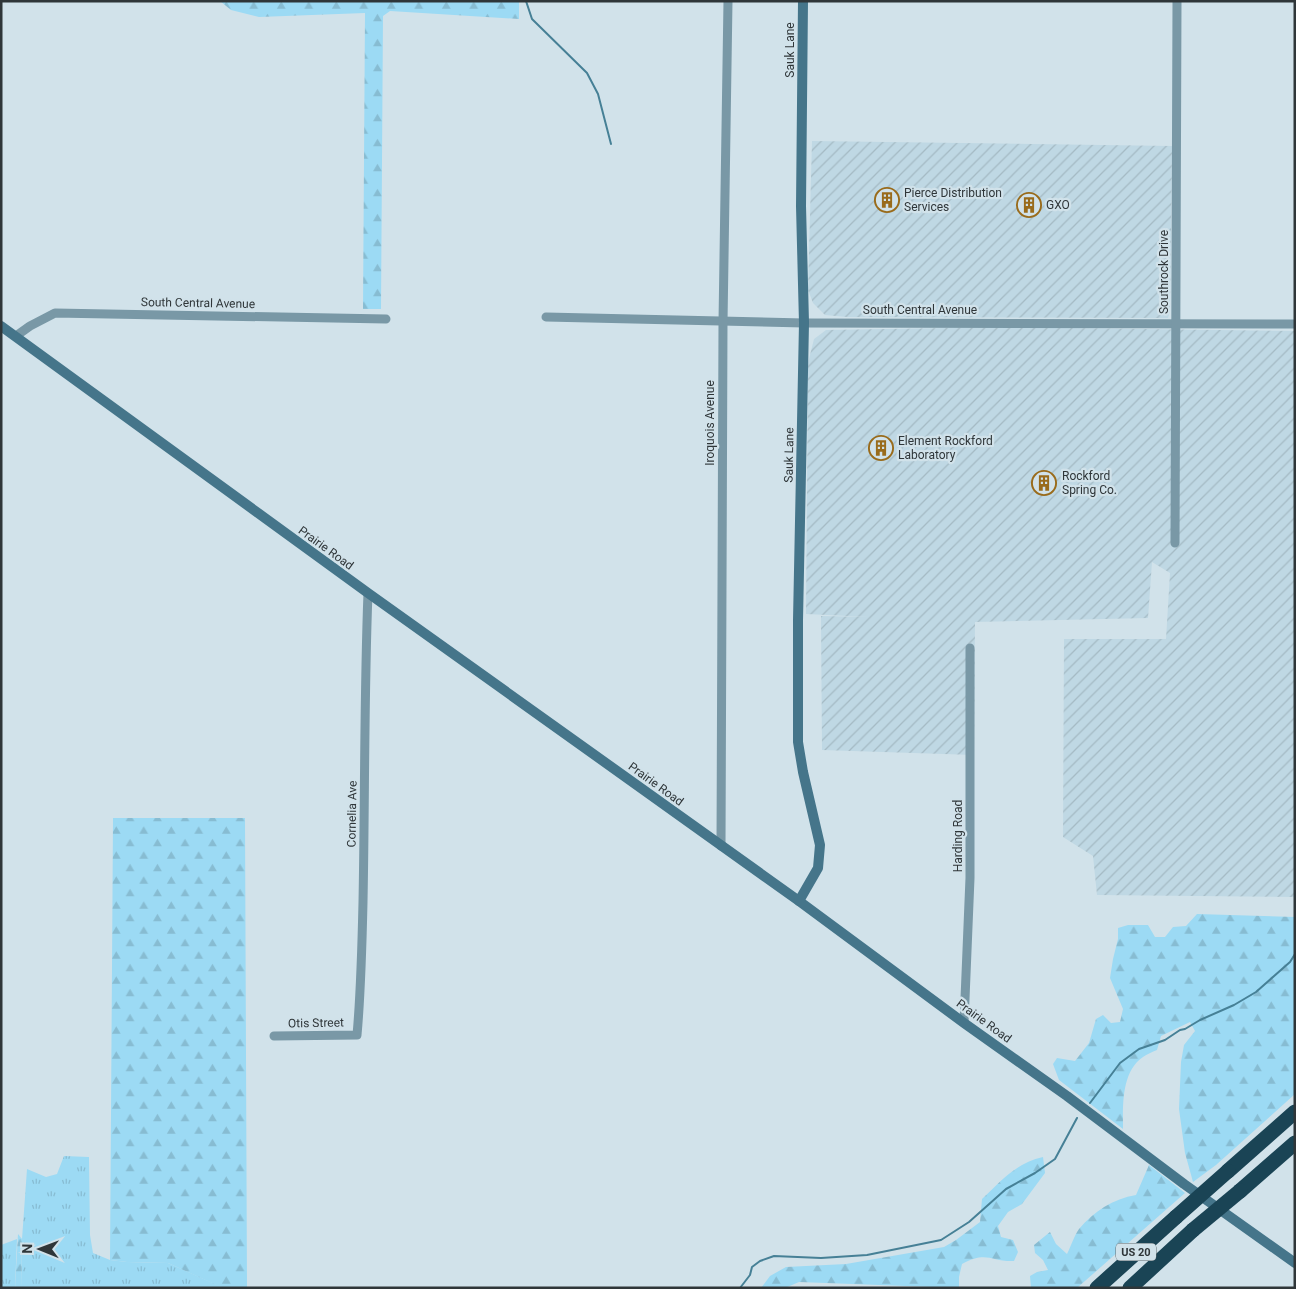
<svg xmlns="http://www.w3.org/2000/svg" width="1296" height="1289" font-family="Roboto,sans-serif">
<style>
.industrial{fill:url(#industrial-furrows)}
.grass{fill:url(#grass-tufts)}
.forest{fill:url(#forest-firs)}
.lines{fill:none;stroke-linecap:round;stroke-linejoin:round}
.stream{stroke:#468096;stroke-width:2}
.street{stroke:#7998a6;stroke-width:9}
.secondary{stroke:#45758a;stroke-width:10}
.highway{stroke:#1a4455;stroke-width:15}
.highway-bridge{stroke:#1a4455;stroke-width:15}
.labels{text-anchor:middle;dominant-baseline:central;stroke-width:4.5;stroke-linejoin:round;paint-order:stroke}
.shield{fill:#d1e2ea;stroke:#606a6e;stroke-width:1}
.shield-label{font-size:11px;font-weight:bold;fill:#2f3639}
.street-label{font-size:12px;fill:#2f3639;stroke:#d1e2ea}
.poi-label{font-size:12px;fill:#2f3639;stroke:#d1e2ea;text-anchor:start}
</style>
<defs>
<pattern id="industrial-furrows" width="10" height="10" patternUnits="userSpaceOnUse" patternTransform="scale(1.25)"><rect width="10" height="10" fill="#bfd8e4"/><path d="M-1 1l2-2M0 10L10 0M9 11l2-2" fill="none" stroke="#a4bac4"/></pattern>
<pattern id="grass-tufts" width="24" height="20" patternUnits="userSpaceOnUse" patternTransform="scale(1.25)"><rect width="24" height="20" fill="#9cdaf4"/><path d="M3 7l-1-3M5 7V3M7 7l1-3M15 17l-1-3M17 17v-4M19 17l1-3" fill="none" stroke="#87bcd2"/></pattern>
<pattern id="forest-firs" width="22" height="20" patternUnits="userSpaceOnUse" patternTransform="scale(1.25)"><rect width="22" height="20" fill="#9cdaf4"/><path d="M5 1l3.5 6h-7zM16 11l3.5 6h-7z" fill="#87bcd2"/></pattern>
</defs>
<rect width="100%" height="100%" fill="#d1e2ea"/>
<g class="industrial">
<polygon points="812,141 1172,146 1170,311 1168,318 847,317 825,315 813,303 808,290"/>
<polygon points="1005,327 1295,331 1295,897 1097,895 1093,856 1063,837 1064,639 1166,639 1170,573 1152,562 1148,618 975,622 974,755 822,750 821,616 869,617 806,614 808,363 814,339 826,330"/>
</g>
<g class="grass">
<polygon points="64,1156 89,1157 90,1235 93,1253 110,1260 127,1262 168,1263 224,1288 21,1288 22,1239 27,1169 46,1177 57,1174"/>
<polygon points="17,1239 15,1288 1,1288 1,1245"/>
</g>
<g class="forest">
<polygon points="220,1 519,1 519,19 390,11 383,16 381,309 363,309 365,13 259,17 231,10"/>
<polygon points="113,818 245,818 247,1288 223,1288 168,1263 127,1262 110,1260"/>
<path d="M1197 914 1295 917V1094L1216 1165 1193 1182 1185 1153 1179 1109 1181 1062 1184 1045 1195 1031 1190 1022 1161 1036 1157 1050C1152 1052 1147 1054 1143 1057 1121 1072 1123 1106 1123 1129L1059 1080 1053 1064 1057 1058 1075 1061 1089 1043 1096 1019 1103 1015 1111 1023 1120 1022 1123 1009 1110 978 1113 959 1118 939V928L1128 925H1148L1155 937H1165L1173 927 1186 926Z"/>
<path d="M1043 1157 1045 1173 1022 1204 1008 1212 998 1226 1001 1237 1013 1240 1018 1252 1014 1261C991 1262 987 1250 962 1264L959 1277V1288L799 1282 785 1288H761L770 1276 786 1267 846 1264 944 1247 956 1240 980 1222 982 1199C1001 1181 1016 1163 1043 1157Z"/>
<path d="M1149 1165 1185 1193 1077 1288H1031L1030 1276 1037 1272 1048 1270 1043 1260 1035 1253 1034 1245 1050 1232 1056 1244 1067 1254C1071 1246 1074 1236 1079 1229 1094 1211 1113 1199 1136 1195Z"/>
<polygon points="18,1234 22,1239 21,1288 15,1288"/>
</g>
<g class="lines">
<g class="stream">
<polyline points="526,1 532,19 587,73 598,94 611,144"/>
<polyline points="1090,1103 1120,1063 1139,1049 1165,1040 1180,1030 1185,1029 1200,1020 1234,1005 1256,992 1290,962 1295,954"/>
<polyline points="740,1288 750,1275 752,1267 760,1261 774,1256 821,1258 867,1255 941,1240 969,1222 1006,1189 1035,1173 1055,1159 1077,1118"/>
</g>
<g class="street">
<polyline points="546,317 804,323 1295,324"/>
<polyline points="16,336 30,326 55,313 386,319"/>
<polyline points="1175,543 1177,1"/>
<polyline points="721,846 723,322 728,1"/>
<polyline points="964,1023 970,878 970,648"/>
<path d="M274 1036 357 1035C361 991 362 947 363 902 365 799 364 696 368 593"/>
</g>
<g class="secondary">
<polyline points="1,326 368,593 799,901 964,1023 1067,1096 1184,1184 1295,1263"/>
<polyline points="799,901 818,868 820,845 803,772 798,742 798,620 804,323 801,206 803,1"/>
</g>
<g class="highway">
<polyline points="1228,1171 1295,1112"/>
<polyline points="1240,1191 1295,1143"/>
<polyline points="1097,1288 1176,1217"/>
<polyline points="1130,1288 1193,1230"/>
</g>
<g class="highway-bridge">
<polyline points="1176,1217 1228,1171"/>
<polyline points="1193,1230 1240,1191"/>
</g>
</g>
<defs>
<symbol id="building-ring" viewBox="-11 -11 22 22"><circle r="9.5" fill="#d1e2ea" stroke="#996b1b" stroke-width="1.5"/><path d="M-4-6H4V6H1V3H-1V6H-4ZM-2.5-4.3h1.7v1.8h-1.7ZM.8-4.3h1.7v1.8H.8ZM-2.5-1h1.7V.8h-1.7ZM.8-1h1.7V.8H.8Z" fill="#996b1b"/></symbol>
</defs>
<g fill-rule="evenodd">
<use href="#building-ring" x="873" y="186" width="28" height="28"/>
<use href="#building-ring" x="1015" y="191" width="28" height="28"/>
<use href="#building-ring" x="867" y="434" width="28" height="28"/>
<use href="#building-ring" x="1030" y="469" width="28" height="28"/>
</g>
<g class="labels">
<rect class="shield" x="1116" y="1243.5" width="40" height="17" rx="4"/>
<g class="shield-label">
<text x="1136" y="1252">US 20</text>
</g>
<g class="street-label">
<text transform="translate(790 50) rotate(-90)">Sauk Lane</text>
<text transform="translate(1164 272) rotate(-90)">Southrock Drive</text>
<text transform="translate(198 303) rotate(1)">South Central Avenue</text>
<text x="920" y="310">South Central Avenue</text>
<text transform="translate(710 423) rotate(-90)">Iroquois Avenue</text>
<text transform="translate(789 455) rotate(-89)">Sauk Lane</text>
<text transform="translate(326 548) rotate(36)">Prairie Road</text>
<text transform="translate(656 784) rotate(36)">Prairie Road</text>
<text transform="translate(352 814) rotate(-89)">Cornelia Ave</text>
<text transform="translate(958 836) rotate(-90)">Harding Road</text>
<text transform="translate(984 1021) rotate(36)">Prairie Road</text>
<text transform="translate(316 1023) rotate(-1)">Otis Street</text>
</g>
<g class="poi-label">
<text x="904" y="193">Pierce Distribution<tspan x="904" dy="14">Services</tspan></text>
<text x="1046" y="205">GXO</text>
<text x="898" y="441">Element Rockford<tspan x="898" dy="14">Laboratory</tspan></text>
<text x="1062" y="476">Rockford<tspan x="1062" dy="14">Spring Co.</tspan></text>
</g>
</g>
<rect width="1296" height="1289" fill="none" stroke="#2f3639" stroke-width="5"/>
<g transform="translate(40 1249) rotate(271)" stroke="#d1e2ea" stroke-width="4" paint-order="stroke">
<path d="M0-4L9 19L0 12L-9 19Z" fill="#2f3639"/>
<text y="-8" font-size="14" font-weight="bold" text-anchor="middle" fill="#2f3639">N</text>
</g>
</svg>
